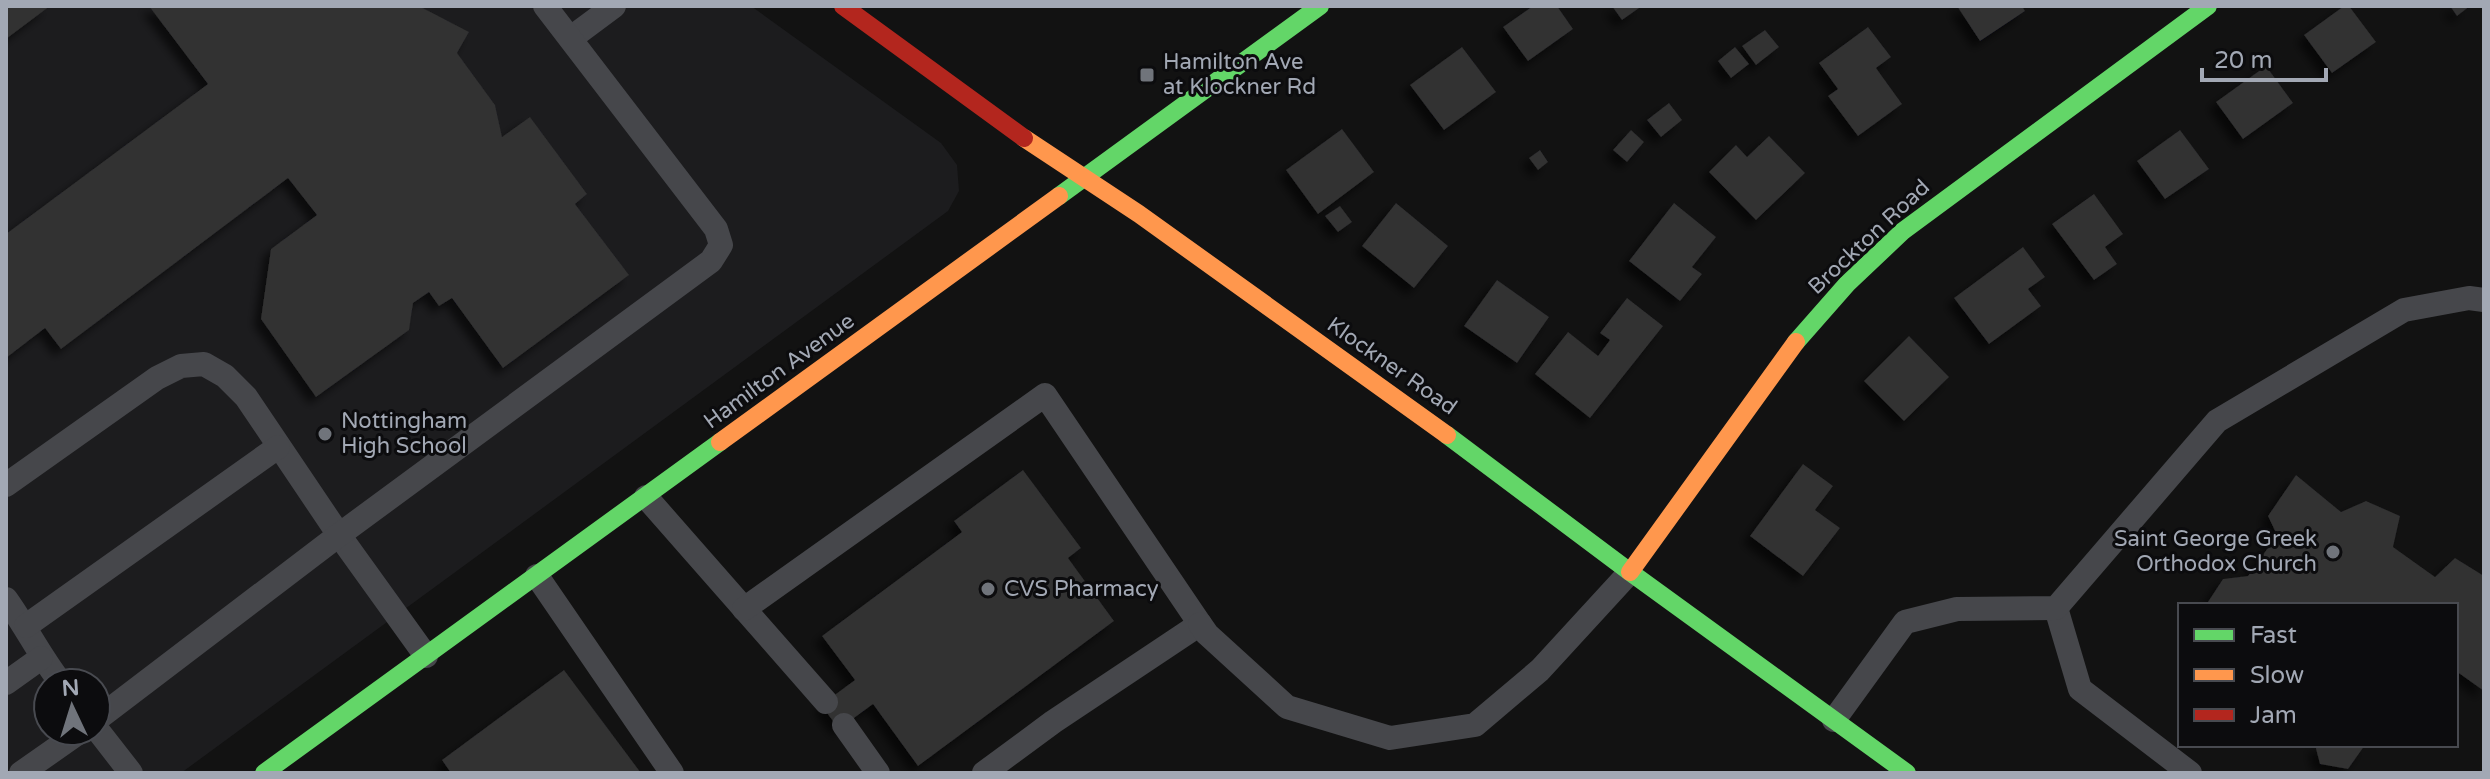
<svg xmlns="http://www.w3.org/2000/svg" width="2490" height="779" font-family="'Varela Round',sans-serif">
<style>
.built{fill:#1c1c1e;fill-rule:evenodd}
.building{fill:#303031;filter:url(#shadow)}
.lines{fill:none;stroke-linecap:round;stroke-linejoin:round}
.lane{stroke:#46474b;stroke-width:24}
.fast{stroke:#63d668;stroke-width:18}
.slow{stroke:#ff974d;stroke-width:18}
.jam{stroke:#b3261e;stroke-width:18}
.poi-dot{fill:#70747b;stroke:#0c0c0e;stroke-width:3}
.labels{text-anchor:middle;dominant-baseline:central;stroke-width:6;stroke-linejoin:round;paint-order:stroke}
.poi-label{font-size:22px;fill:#a2a8b4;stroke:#0c0c0e;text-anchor:start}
.street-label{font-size:22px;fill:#a2a8b4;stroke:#0c0c0e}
</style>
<defs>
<filter id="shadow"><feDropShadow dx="-7" dy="7" stdDeviation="4" flood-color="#0009"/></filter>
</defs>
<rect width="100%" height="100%" fill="#121212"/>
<path class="built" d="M6 6H751L941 143 957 165 959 191 948 211 181 773H6ZM48 683H96V731H48Z"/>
<g class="building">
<polygon points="6,6 50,6 6,39"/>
<polygon points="149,6 419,6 469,32 457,53 495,105 502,137 530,117 587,194 575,204 629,275 503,368 452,298 439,306 429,292 413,303 409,330 316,397 261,319 271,249 317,215 288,178 61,349 45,328 6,358 6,234 208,84"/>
<polygon points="1533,6 1557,6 1573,29 1528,61 1503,27"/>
<polygon points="1612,6 1642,6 1622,20"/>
<polygon points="1957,6 2022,6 2025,11 1980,41"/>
<polygon points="2344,6 2349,6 2376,42 2332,73 2304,35"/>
<polygon points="2450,6 2470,6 2457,16"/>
<polygon points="1868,27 1891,57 1876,68 1902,104 1858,136 1828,96 1838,89 1819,63"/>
<polygon points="1765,30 1779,47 1756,65 1742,46"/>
<polygon points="1462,47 1496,92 1444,130 1410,85"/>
<polygon points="1735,47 1749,64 1731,78 1718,61"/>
<polygon points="2266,66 2293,103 2243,139 2216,102"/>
<polygon points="1669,103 1682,120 1661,137 1647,120"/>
<polygon points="1342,129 1374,172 1318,214 1286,170"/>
<polygon points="1631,130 1644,142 1627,162 1613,150"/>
<polygon points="2180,130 2209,169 2165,199 2137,161"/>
<polygon points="1769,136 1805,173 1756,220 1709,172 1736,145 1747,157"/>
<polygon points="1540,150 1548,162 1538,170 1529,158"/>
<polygon points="2094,194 2123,234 2105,247 2117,264 2094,280 2052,224"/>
<polygon points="1396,203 1448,246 1414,288 1362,246"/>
<polygon points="1674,203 1716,237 1692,267 1702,274 1680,301 1629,261"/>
<polygon points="1340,206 1352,222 1338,232 1325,216"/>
<polygon points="2023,247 2045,277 2028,289 2041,306 1989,344 1954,298"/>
<polygon points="1497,280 1549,317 1517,363 1464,326"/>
<polygon points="1627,298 1663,326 1590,418 1535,374 1568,332 1598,356 1610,340 1600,333"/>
<polygon points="1909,336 1949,377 1904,421 1864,381"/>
<polygon points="1803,464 1833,486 1815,510 1840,528 1803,576 1750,536"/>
<polygon points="1023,470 1081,548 1068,558 1114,621 918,766 873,704 839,729 821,705 855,680 822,636 962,532 954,521"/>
<polygon points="2296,475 2341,512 2366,501 2400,516 2393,547 2435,577 2455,558 2484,576 2484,691 2456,671 2456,605 2206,605 2223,579 2248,576 2277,535 2268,516"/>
<polygon points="564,670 641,773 451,773 442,760"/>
<polygon points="2315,745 2365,745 2348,769 2320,764"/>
</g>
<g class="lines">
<g class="lane">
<polyline points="571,38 614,6"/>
<polyline points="6,485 157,378 181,366 204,364 225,376 246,397 339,535 426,656"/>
<polyline points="646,497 826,702"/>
<polyline points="537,576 672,773"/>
<path d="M6 599C26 627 40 656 61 683"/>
<polyline points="2056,608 2080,689 2190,773"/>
<polyline points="744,609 1045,395 1200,624 1053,722 984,773"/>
<polyline points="1200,624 1207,634 1287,707 1390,738 1475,725 1540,670 1630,572"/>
<polyline points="26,626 278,447"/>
<polyline points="6,683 41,658"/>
<polyline points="96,720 339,535 711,261 721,245 716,229 545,6"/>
<polyline points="1834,720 1905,622 1957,609 2056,608 2217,421 2404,310 2469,298 2484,300"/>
<polyline points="844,725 878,773"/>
<polyline points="96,728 131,773"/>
<polyline points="21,773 81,731"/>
</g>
<g class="fast">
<polyline points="1059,196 1320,6"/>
<polyline points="1796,342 1847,284 1903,231 2208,6"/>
<polyline points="1447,435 1630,572 1907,773"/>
<polyline points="264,773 720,442"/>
</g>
<g class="slow">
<polyline points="1024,138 1139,214 1447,435"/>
<polyline points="720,442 1059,196"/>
<polyline points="1630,572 1796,342"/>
</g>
<polyline class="jam" points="843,6 1024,138"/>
</g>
<g class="poi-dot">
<rect x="1139" y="67" width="16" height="16" rx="4"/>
<circle cx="325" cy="434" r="8"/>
<circle cx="2333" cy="552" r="8"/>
<circle cx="988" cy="589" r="8"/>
</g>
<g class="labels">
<g class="poi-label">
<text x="1163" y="62">Hamilton Ave<tspan x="1163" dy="25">at Klockner Rd</tspan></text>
<text x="341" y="421">Nottingham<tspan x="341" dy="25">High School</tspan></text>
<text x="2317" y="539" text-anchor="end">Saint George Greek<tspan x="2317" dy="25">Orthodox Church</tspan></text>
<text x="1004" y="589">CVS Pharmacy</text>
</g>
<g class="street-label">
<text transform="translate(1869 237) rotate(-43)">Brockton Road</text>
<text transform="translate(1392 366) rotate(35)">Klockner Road</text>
<text transform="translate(779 371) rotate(-36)">Hamilton Avenue</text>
</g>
</g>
<rect width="2490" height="779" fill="none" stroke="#a2a8b4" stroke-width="16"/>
<rect x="2178" y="603" width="280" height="144" fill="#0c0c0e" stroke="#484a50" stroke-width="2"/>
<rect x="2194" y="629" width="40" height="12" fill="#63d668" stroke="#484a50" stroke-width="2"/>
<text x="2250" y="643" font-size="24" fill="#a2a8b4">Fast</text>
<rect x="2194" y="669" width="40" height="12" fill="#ff974d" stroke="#484a50" stroke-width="2"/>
<text x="2250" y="683" font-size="24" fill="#a2a8b4">Slow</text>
<rect x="2194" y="709" width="40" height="12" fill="#b3261e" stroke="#484a50" stroke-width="2"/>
<text x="2250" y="723" font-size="24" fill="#a2a8b4">Jam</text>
<g transform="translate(72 707) rotate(356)"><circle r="38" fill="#0c0c0e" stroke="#484a50" stroke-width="2"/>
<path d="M0-6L14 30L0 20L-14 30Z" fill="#70747b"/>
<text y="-12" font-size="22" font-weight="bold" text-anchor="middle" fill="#a2a8b4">N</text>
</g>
<path d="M2202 68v12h124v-12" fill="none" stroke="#a2a8b4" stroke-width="4"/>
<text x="2214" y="68" font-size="24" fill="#a2a8b4" stroke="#0c0c0e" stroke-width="6" paint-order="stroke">20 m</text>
</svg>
